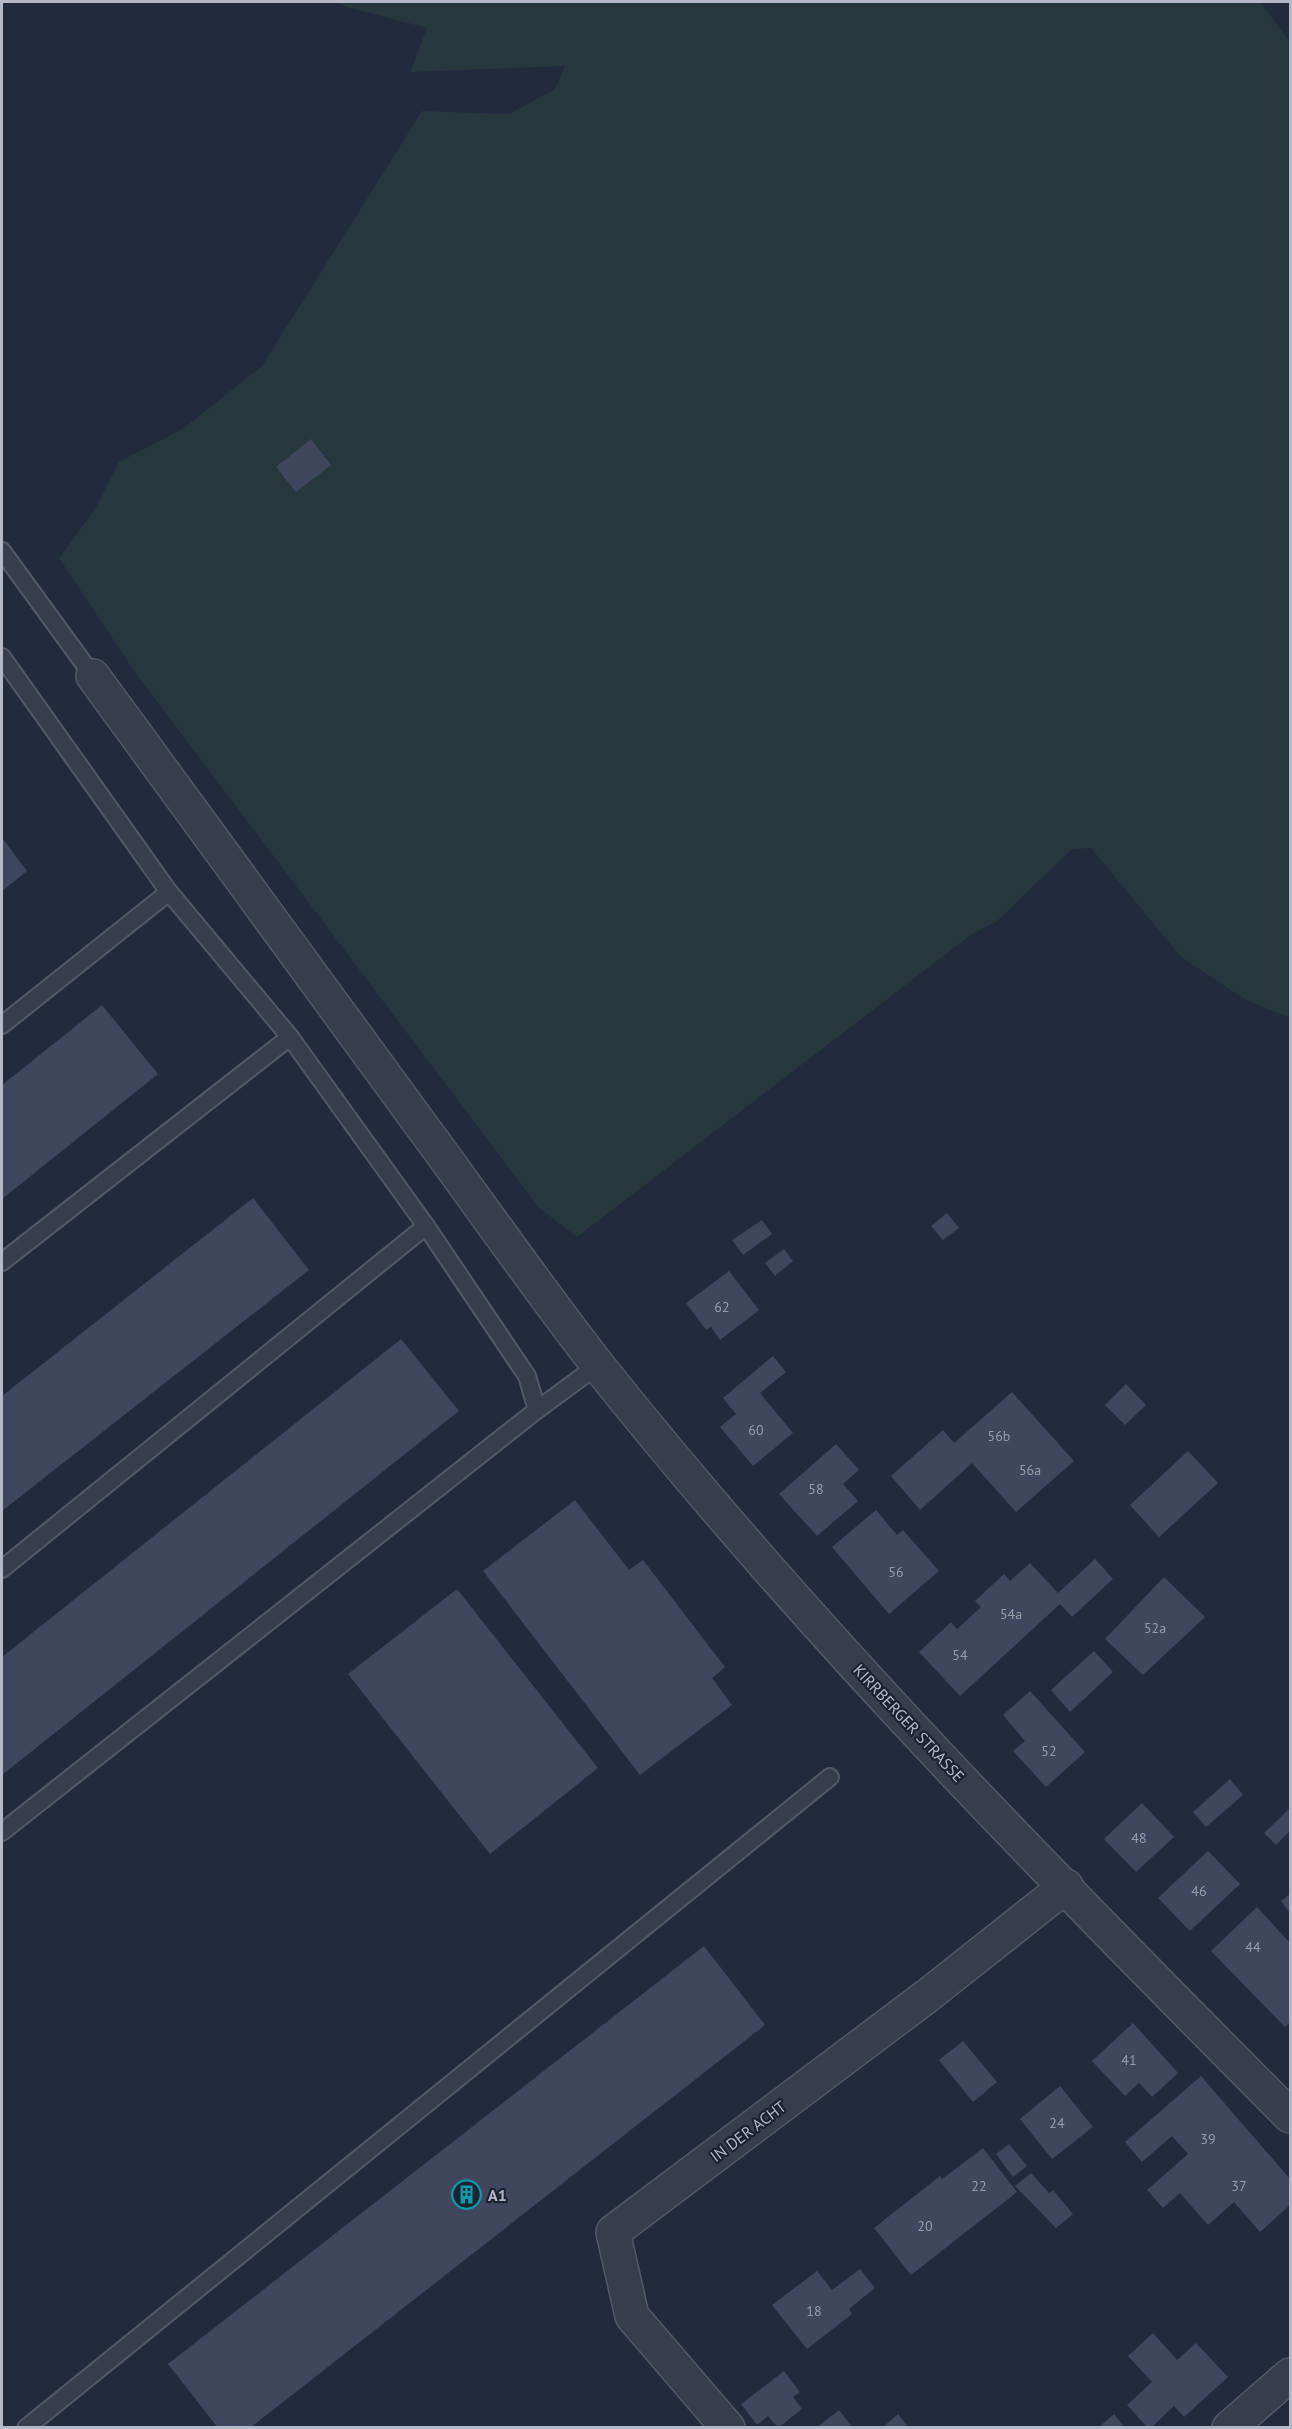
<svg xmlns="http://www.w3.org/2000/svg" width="1292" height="2429" font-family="'PT Sans',sans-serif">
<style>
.green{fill:#26373e}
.building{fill:#40465d}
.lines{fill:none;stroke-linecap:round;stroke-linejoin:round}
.service-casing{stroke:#535868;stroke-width:20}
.minor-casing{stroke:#535868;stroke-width:36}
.service{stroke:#383d4d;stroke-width:16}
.minor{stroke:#383d4d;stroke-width:33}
.labels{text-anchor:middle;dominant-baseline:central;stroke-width:4.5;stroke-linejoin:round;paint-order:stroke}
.number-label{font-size:14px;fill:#979cad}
.street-label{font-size:16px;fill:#b4b8c8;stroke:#1d2232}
.poi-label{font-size:16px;font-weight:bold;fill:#b4b8c8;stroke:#1d2232;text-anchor:start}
</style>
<rect width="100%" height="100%" fill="#242a3d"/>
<polygon class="green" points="335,2 1260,2 1290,42 1290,1018 1246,1000 1181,957 1091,848 1072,849 996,922 972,934 577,1237 539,1208 134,671 59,558 95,509 119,462 184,428 262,366 422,111 509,114 555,89 565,66 410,72 427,28 346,7"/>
<g class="building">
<polygon points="311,439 331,465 296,492 276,467"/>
<polygon points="2,838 27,871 2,891"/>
<polygon points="102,1005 158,1074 2,1199 2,1085"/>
<polygon points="253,1198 309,1270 2,1511 2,1396"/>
<polygon points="947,1213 959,1228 943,1240 931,1226"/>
<polygon points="762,1220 772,1234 743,1255 732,1240"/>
<polygon points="784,1249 793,1261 775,1276 765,1263"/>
<polygon points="729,1271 759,1310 720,1340 711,1327 706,1330 686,1303"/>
<polygon points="401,1339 459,1411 2,1775 2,1657"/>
<polygon points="773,1356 786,1372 760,1393 793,1433 753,1466 720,1427 736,1414 723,1398"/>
<polygon points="1126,1384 1146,1405 1125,1425 1105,1405"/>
<polygon points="1012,1392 1074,1461 1016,1512 972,1463 920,1510 891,1476 943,1430 954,1443"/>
<polygon points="836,1444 859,1470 843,1484 858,1501 817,1536 779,1494"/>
<polygon points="1188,1451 1218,1483 1159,1537 1130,1505"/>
<polygon points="575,1500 629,1570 643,1560 725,1667 712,1678 732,1705 640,1775 483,1571"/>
<polygon points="876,1510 897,1535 903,1530 939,1571 889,1614 832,1547"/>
<polygon points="1095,1559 1113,1579 1072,1617 1060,1604 960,1696 919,1652 951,1622 957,1629 966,1621 981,1607 975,1601 1004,1574 1010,1581 1030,1563 1058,1593"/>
<polygon points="1164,1577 1205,1617 1143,1675 1105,1639"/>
<polygon points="457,1589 598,1768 490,1854 348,1674"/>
<polygon points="1094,1651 1113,1672 1070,1712 1051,1690"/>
<polygon points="1030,1691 1085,1752 1046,1787 1013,1751 1025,1741 1003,1715"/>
<polygon points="1230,1779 1243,1795 1206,1827 1193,1812"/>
<polygon points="1142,1803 1174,1837 1136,1872 1104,1839"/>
<polygon points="1289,1809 1290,1831 1276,1845 1264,1833"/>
<polygon points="1208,1851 1240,1884 1190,1931 1158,1898"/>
<polygon points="1290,1894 1290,1913 1281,1901"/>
<polygon points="1257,1907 1290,1943 1290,2022 1285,2027 1211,1951"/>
<polygon points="704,1946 765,2025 250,2428 218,2428 168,2364"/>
<polygon points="1133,2023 1178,2073 1152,2097 1139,2083 1125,2096 1092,2061"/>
<polygon points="963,2041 997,2082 973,2102 939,2060"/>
<polygon points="1201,2076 1290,2179 1290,2205 1260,2232 1234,2202 1208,2225 1180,2193 1163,2208 1147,2190 1188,2154 1172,2136 1142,2162 1125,2142"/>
<polygon points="1060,2086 1093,2127 1052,2159 1020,2119"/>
<polygon points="1009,2144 1027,2166 1013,2177 996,2154"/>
<polygon points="983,2148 1017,2192 911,2275 874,2228 940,2176 942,2179"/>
<polygon points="1031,2173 1049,2193 1053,2190 1073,2214 1056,2228 1015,2186"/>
<polygon points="860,2269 875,2288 849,2309 852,2314 807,2349 772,2305 817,2271 832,2290"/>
<polygon points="1153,2333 1177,2360 1196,2343 1228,2377 1184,2417 1174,2406 1151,2428 1148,2428 1127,2405 1152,2382 1128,2356"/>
<polygon points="784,2371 800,2392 793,2397 802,2409 778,2428 768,2416 757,2425 741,2404"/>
<polygon points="839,2410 853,2428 816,2428"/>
<polygon points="898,2414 909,2428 882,2428"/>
<polygon points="1114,2414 1125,2428 1098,2428"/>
</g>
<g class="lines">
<defs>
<g id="service">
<polyline points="2,551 93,676"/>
<polyline points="2,657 169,892 290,1037 426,1226 527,1376 537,1410"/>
<polyline points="2,1025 169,892"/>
<polyline points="2,1262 290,1037"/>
<polyline points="2,1569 426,1226"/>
<polyline points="2,1832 537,1410 598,1365"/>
<polyline points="26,2428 830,1777"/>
</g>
<g id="minor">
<path d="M93 676C202 826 312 975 421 1125 481 1206 538 1289 600 1368 812 1634 1051 1876 1290 2116"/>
<polyline points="728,2428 632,2316 613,2232 927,1996 1066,1886"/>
<polyline points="1229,2428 1290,2375"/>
</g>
</defs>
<use href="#service" class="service-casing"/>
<use href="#minor" class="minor-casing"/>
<use href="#service" class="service"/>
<use href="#minor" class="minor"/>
</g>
<defs>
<symbol id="building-ring" viewBox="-11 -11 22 22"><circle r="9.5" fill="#1d2232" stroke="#0f9aa8" stroke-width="1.5"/><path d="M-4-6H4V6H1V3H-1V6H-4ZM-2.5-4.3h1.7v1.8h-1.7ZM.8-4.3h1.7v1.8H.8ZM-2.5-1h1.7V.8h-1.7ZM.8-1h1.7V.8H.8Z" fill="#0f9aa8"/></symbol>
</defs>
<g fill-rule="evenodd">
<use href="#building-ring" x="450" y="2178" width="33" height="33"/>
</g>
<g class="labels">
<g class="number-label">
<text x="722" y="1307">62</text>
<text x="756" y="1430">60</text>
<text x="999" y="1436">56b</text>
<text x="1030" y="1470">56a</text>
<text x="816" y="1489">58</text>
<text x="896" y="1572">56</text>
<text x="1011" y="1614">54a</text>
<text x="1155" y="1628">52a</text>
<text x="960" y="1655">54</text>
<text x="1049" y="1751">52</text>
<text x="1139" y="1838">48</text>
<text x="1199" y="1891">46</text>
<text x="1253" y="1947">44</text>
<text x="1129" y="2060">41</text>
<text x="1057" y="2123">24</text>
<text x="1208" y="2139">39</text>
<text x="979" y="2186">22</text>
<text x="1239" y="2186">37</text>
<text x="925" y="2226">20</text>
<text x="814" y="2311">18</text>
</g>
<g class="street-label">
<text transform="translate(909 1723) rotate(47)">KIRRBERGER STRASSE</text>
<text transform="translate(748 2131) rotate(-37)">IN DER ACHT</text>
</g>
<g class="poi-label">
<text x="488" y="2195">A1</text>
</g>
</g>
<rect width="1292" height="2429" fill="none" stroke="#b4b8c8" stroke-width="6"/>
</svg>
